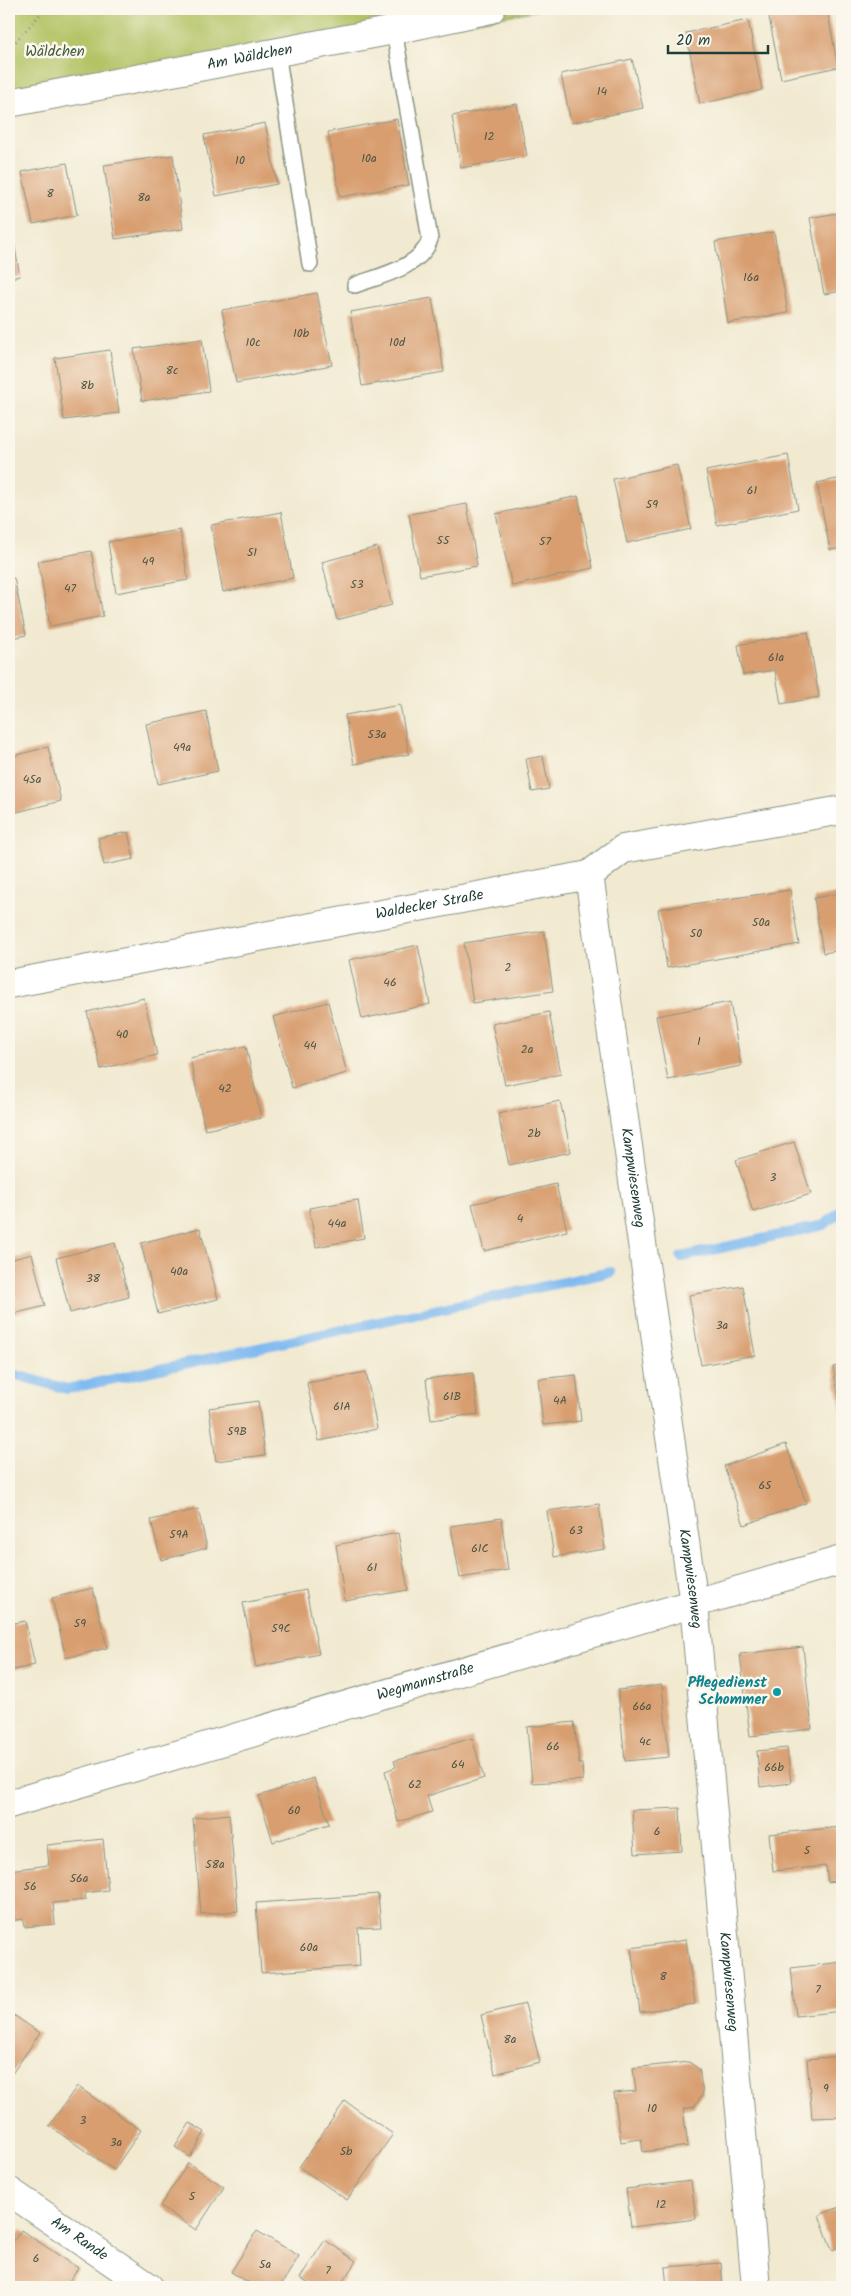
<svg xmlns="http://www.w3.org/2000/svg" width="851" height="2296" font-family="Kalam,sans-serif">
<style>
.green{fill:#b3c365;stroke:#69804c}
.lines{fill:none;stroke-linecap:round;stroke-linejoin:round}
.stream{stroke:#7eb9f0;stroke-width:10}
.building{fill:#d89e70}
.service-casing{stroke:#889382;stroke-width:18}
.minor-casing{stroke:#889382;stroke-width:30}
.tertiary-casing{stroke:#889382;stroke-width:30}
.path{stroke:#889382;stroke-width:3;stroke-dasharray:1 4;stroke-linecap:butt}
.service{stroke:#fff;stroke-width:15}
.minor{stroke:#fff;stroke-width:28}
.tertiary{stroke:#fff;stroke-width:28}
.culture-dot{fill:#0f9aa8;stroke:#fbf7ec;stroke-width:2}
.labels{text-anchor:middle;dominant-baseline:central;stroke-width:5;stroke-linejoin:round;paint-order:stroke}
.number-label{font-size:12px;fill:#4d5543}
.park-label{font-size:15px;fill:#445e40;stroke:#fbf7ec}
.street-label{font-size:15px;fill:#1f3d34;stroke:#fbf7ec}
.culture-label{font-size:15px;font-weight:bold;fill:#0d838f;stroke:#fbf7ec;text-anchor:end}
</style>
<rect width="100%" height="100%" fill="#fbf7ec"/>
<filter id="ink" filterUnits="userSpaceOnUse"><feTurbulence type="fractalNoise" baseFrequency=".02" numOctaves="2"/><feDisplacementMap in="SourceGraphic" scale="10" xChannelSelector="R" yChannelSelector="G"/><feConvolveMatrix kernelMatrix="1 2 1 2 8 2 1 2 1" color-interpolation-filters="sRGB"/></filter>
<filter id="wash" filterUnits="userSpaceOnUse"><feTurbulence type="fractalNoise" baseFrequency=".0096" numOctaves="4" result="noise"/><feDisplacementMap in="SourceGraphic" scale="20" xChannelSelector="R" yChannelSelector="G"/><feGaussianBlur stdDeviation="1.12" result="paint"/><feColorMatrix in="noise" values="0 0 0 0 0 0 0 0 0 0 0 0 0 0 0 0 0 1.4 0 .05"/><feComposite in="paint" operator="in"/></filter>
<g filter="url(#wash)">
<rect width="100%" height="100%" fill="#f1e9d0"/>
<polygon class="green" points="9,9 545,9 9,104"/>
<g class="lines">
<g class="stream">
<polyline points="681,1257 824,1225 842,1210"/>
<polyline points="9,1373 67,1389 611,1272"/>
</g>
</g>
<g id="blocks">
<g class="building">
<polygon points="808,9 827,9 838,67 781,79 769,17"/>
<polygon points="748,20 762,90 700,104 686,33"/>
<polygon points="632,59 643,108 571,123 561,74"/>
<polygon points="517,104 527,156 461,168 452,116"/>
<polygon points="397,119 409,185 340,197 328,132"/>
<polygon points="265,123 277,184 216,196 204,135"/>
<polygon points="173,155 183,229 115,239 104,165"/>
<polygon points="67,163 77,215 33,224 22,172"/>
<polygon points="842,212 842,291 824,294 810,218"/>
<polygon points="9,215 20,276 9,278"/>
<polygon points="774,232 788,313 728,323 715,242"/>
<polygon points="317,293 332,365 236,383 222,310"/>
<polygon points="432,298 444,372 362,386 350,312"/>
<polygon points="202,339 209,391 142,401 134,349"/>
<polygon points="110,350 119,413 64,420 55,358"/>
<polygon points="788,455 798,509 717,525 706,471"/>
<polygon points="677,465 691,529 627,543 613,479"/>
<polygon points="842,478 842,548 830,550 817,483"/>
<polygon points="578,496 593,568 512,586 496,514"/>
<polygon points="467,504 477,566 420,576 409,514"/>
<polygon points="281,512 293,578 223,592 211,525"/>
<polygon points="180,530 188,580 116,593 108,542"/>
<polygon points="377,547 392,605 337,620 322,562"/>
<polygon points="91,551 103,616 50,626 38,561"/>
<polygon points="14,578 26,635 9,639 9,579"/>
<polygon points="808,632 819,697 781,704 775,670 743,675 738,645"/>
<polygon points="400,705 409,754 354,764 345,715"/>
<polygon points="206,711 218,771 158,784 146,724"/>
<polygon points="48,747 61,801 9,814 9,757"/>
<polygon points="543,756 549,789 532,792 526,759"/>
<polygon points="128,832 134,859 104,865 98,838"/>
<polygon points="790,890 799,944 667,968 658,909"/>
<polygon points="842,893 842,950 823,953 814,898"/>
<polygon points="544,931 553,991 473,1003 464,943"/>
<polygon points="418,945 430,1004 362,1019 349,960"/>
<polygon points="144,998 157,1055 101,1069 87,1012"/>
<polygon points="328,1002 347,1073 292,1088 273,1017"/>
<polygon points="730,1002 741,1066 668,1080 656,1016"/>
<polygon points="549,1012 561,1074 505,1085 492,1024"/>
<polygon points="246,1046 261,1118 205,1130 190,1058"/>
<polygon points="560,1101 571,1152 509,1165 498,1114"/>
<polygon points="794,1142 811,1194 753,1212 736,1160"/>
<polygon points="556,1184 567,1231 484,1251 472,1204"/>
<polygon points="358,1200 364,1238 316,1247 309,1208"/>
<polygon points="200,1228 218,1299 158,1314 141,1243"/>
<polygon points="115,1243 129,1297 70,1313 56,1258"/>
<polygon points="32,1254 45,1306 9,1315 9,1260"/>
<polygon points="743,1286 755,1355 701,1365 689,1295"/>
<polygon points="842,1365 842,1410 841,1410 833,1367"/>
<polygon points="366,1372 377,1429 319,1441 307,1383"/>
<polygon points="473,1373 478,1414 431,1420 426,1379"/>
<polygon points="576,1375 581,1421 543,1425 538,1379"/>
<polygon points="258,1401 265,1455 216,1461 209,1408"/>
<polygon points="786,1444 806,1503 744,1525 724,1466"/>
<polygon points="599,1504 605,1549 554,1557 547,1511"/>
<polygon points="198,1509 207,1548 161,1560 151,1520"/>
<polygon points="501,1518 508,1570 460,1578 451,1526"/>
<polygon points="398,1533 408,1590 345,1601 336,1545"/>
<polygon points="93,1588 107,1648 66,1658 52,1598"/>
<polygon points="306,1590 319,1654 256,1667 243,1603"/>
<polygon points="25,1621 35,1665 9,1671 9,1624"/>
<polygon points="803,1647 812,1729 750,1736 740,1654"/>
<polygon points="662,1685 669,1757 625,1761 618,1690"/>
<polygon points="574,1722 579,1764 582,1764 583,1780 532,1783 527,1727"/>
<polygon points="472,1738 484,1778 427,1796 432,1812 398,1822 385,1771 396,1767 394,1761"/>
<polygon points="787,1748 791,1783 760,1787 757,1751"/>
<polygon points="314,1778 329,1824 273,1842 259,1796"/>
<polygon points="680,1808 682,1851 635,1854 632,1810"/>
<polygon points="229,1814 238,1911 201,1914 193,1818"/>
<polygon points="842,1827 842,1880 828,1882 826,1866 773,1871 769,1834"/>
<polygon points="103,1839 108,1890 85,1893 86,1900 53,1903 55,1924 24,1927 23,1919 9,1921 9,1870 49,1865 47,1845"/>
<polygon points="378,1894 381,1927 358,1928 360,1966 261,1973 256,1903"/>
<polygon points="686,1940 695,2004 640,2012 631,1948"/>
<polygon points="842,1962 842,2011 796,2016 791,1968"/>
<polygon points="525,2004 540,2062 495,2074 481,2015"/>
<polygon points="9,2012 40,2033 9,2078"/>
<polygon points="842,2056 842,2117 812,2118 807,2059"/>
<polygon points="689,2062 699,2069 703,2094 694,2107 683,2109 688,2146 643,2152 641,2139 621,2142 614,2093 636,2091 633,2068"/>
<polygon points="77,2086 141,2130 114,2170 49,2126"/>
<polygon points="345,2101 393,2134 347,2200 299,2167"/>
<polygon points="190,2123 205,2132 190,2157 175,2147"/>
<polygon points="188,2163 224,2187 196,2230 160,2206"/>
<polygon points="691,2181 696,2219 631,2227 626,2189"/>
<polygon points="842,2206 842,2246 832,2250 819,2215"/>
<polygon points="21,2230 78,2268 65,2287 9,2287 9,2248"/>
<polygon points="257,2231 299,2256 280,2287 256,2287 231,2272"/>
<polygon points="325,2240 356,2261 339,2287 313,2287 300,2278"/>
<polygon points="721,2263 723,2287 667,2287 665,2267"/>
</g>
</g>
</g>
<g filter="url(#ink)">
<use href="#blocks" fill-opacity="0" stroke="#889382" stroke-width="1"/>
<g class="lines">
<defs>
<g id="service">
<polyline points="277,52 310,264"/>
<path d="M355 285C380 276 422 267 430 239L394 30"/>
</g>
<g id="minor">
<path id="s1" d="M9 103 394 30 491 9"/>
<path id="s2" d="M589 875 694 1604 756 2287"/>
<path id="s3" d="M9 984 589 875 623 849 842 810"/>
<path id="s4" d="M9 2191 149 2287"/>
</g>
<g id="tertiary">
<path id="s5" d="M9 1804 842 1560"/>
</g>
</defs>
<use href="#service" class="service-casing"/>
<use href="#minor" class="minor-casing"/>
<use href="#tertiary" class="tertiary-casing"/>
<polyline class="path" points="9,49 45,9"/>
<use href="#service" class="service"/>
<use href="#minor" class="minor"/>
<use href="#tertiary" class="tertiary"/>
</g>
</g>
<circle class="culture-dot" cx="777" cy="1692" r="5"/>
<g class="labels">
<g class="number-label">
<text x="602" y="91">14</text>
<text x="489" y="136">12</text>
<text x="369" y="158">10a</text>
<text x="240" y="160">10</text>
<text x="50" y="193">8</text>
<text x="144" y="197">8a</text>
<text x="751" y="277">16a</text>
<text x="301" y="333">10b</text>
<text x="253" y="342">10c</text>
<text x="397" y="342">10d</text>
<text x="172" y="370">8c</text>
<text x="87" y="385">8b</text>
<text x="752" y="490">61</text>
<text x="652" y="504">59</text>
<text x="443" y="540">55</text>
<text x="545" y="541">57</text>
<text x="252" y="552">51</text>
<text x="148" y="561">49</text>
<text x="357" y="584">53</text>
<text x="70" y="588">47</text>
<text x="776" y="657">61a</text>
<text x="377" y="734">53a</text>
<text x="182" y="747">49a</text>
<text x="32" y="779">45a</text>
<text x="761" y="922">50a</text>
<text x="696" y="933">50</text>
<text x="508" y="967">2</text>
<text x="390" y="982">46</text>
<text x="122" y="1034">40</text>
<text x="699" y="1041">1</text>
<text x="310" y="1045">44</text>
<text x="527" y="1049">2a</text>
<text x="225" y="1088">42</text>
<text x="534" y="1133">2b</text>
<text x="773" y="1177">3</text>
<text x="520" y="1218">4</text>
<text x="337" y="1223">44a</text>
<text x="179" y="1271">40a</text>
<text x="93" y="1278">38</text>
<text x="722" y="1325">3a</text>
<text x="452" y="1396">61B</text>
<text x="560" y="1400">4A</text>
<text x="342" y="1406">61A</text>
<text x="237" y="1431">59B</text>
<text x="765" y="1485">65</text>
<text x="576" y="1530">63</text>
<text x="179" y="1534">59A</text>
<text x="480" y="1548">61C</text>
<text x="372" y="1567">61</text>
<text x="80" y="1623">59</text>
<text x="281" y="1628">59C</text>
<text x="642" y="1706">66a</text>
<text x="645" y="1741">4c</text>
<text x="553" y="1746">66</text>
<text x="458" y="1764">64</text>
<text x="774" y="1767">66b</text>
<text x="415" y="1784">62</text>
<text x="294" y="1810">60</text>
<text x="657" y="1831">6</text>
<text x="807" y="1850">5</text>
<text x="215" y="1864">58a</text>
<text x="79" y="1878">56a</text>
<text x="30" y="1886">56</text>
<text x="309" y="1947">60a</text>
<text x="663" y="1976">8</text>
<text x="818" y="1989">7</text>
<text x="510" y="2039">8a</text>
<text x="826" y="2088">9</text>
<text x="652" y="2108">10</text>
<text x="83" y="2120">3</text>
<text x="116" y="2142">3a</text>
<text x="346" y="2151">5b</text>
<text x="192" y="2196">5</text>
<text x="661" y="2204">12</text>
<text x="36" y="2258">6</text>
<text x="265" y="2264">5a</text>
<text x="328" y="2270">7</text>
</g>
<g class="park-label">
<text x="55" y="52">Wäldchen</text>
</g>
<g class="street-label">
<text stroke="none"><textPath href="#s1" startOffset="245">Am Wäldchen</textPath></text>
<text stroke="none"><textPath href="#s3" startOffset="428">Waldecker Straße</textPath></text>
<text stroke="none"><textPath href="#s2" startOffset="306">Kampwiesenweg</textPath></text>
<text stroke="none"><textPath href="#s2" startOffset="711">Kampwiesenweg</textPath></text>
<text stroke="none"><textPath href="#s5" startOffset="434">Wegmannstraße</textPath></text>
<text stroke="none"><textPath href="#s2" startOffset="1116">Kampwiesenweg</textPath></text>
<text stroke="none"><textPath href="#s4" startOffset="85">Am Rande</textPath></text>
</g>
<g class="culture-label">
<text x="767" y="1683">Pflegedienst<tspan x="767" dy="17">Schommer</tspan></text>
</g>
</g>
<rect width="851" height="2296" fill="none" stroke="#fbf7ec" stroke-width="30"/>
<path d="M668 45v8h100v-8" fill="none" stroke="#1f3d34" stroke-width="2.5"/>
<text x="676" y="45" font-size="15" fill="#1f3d34" stroke="#fbf7ec" stroke-width="4" paint-order="stroke">20 m</text>
</svg>
